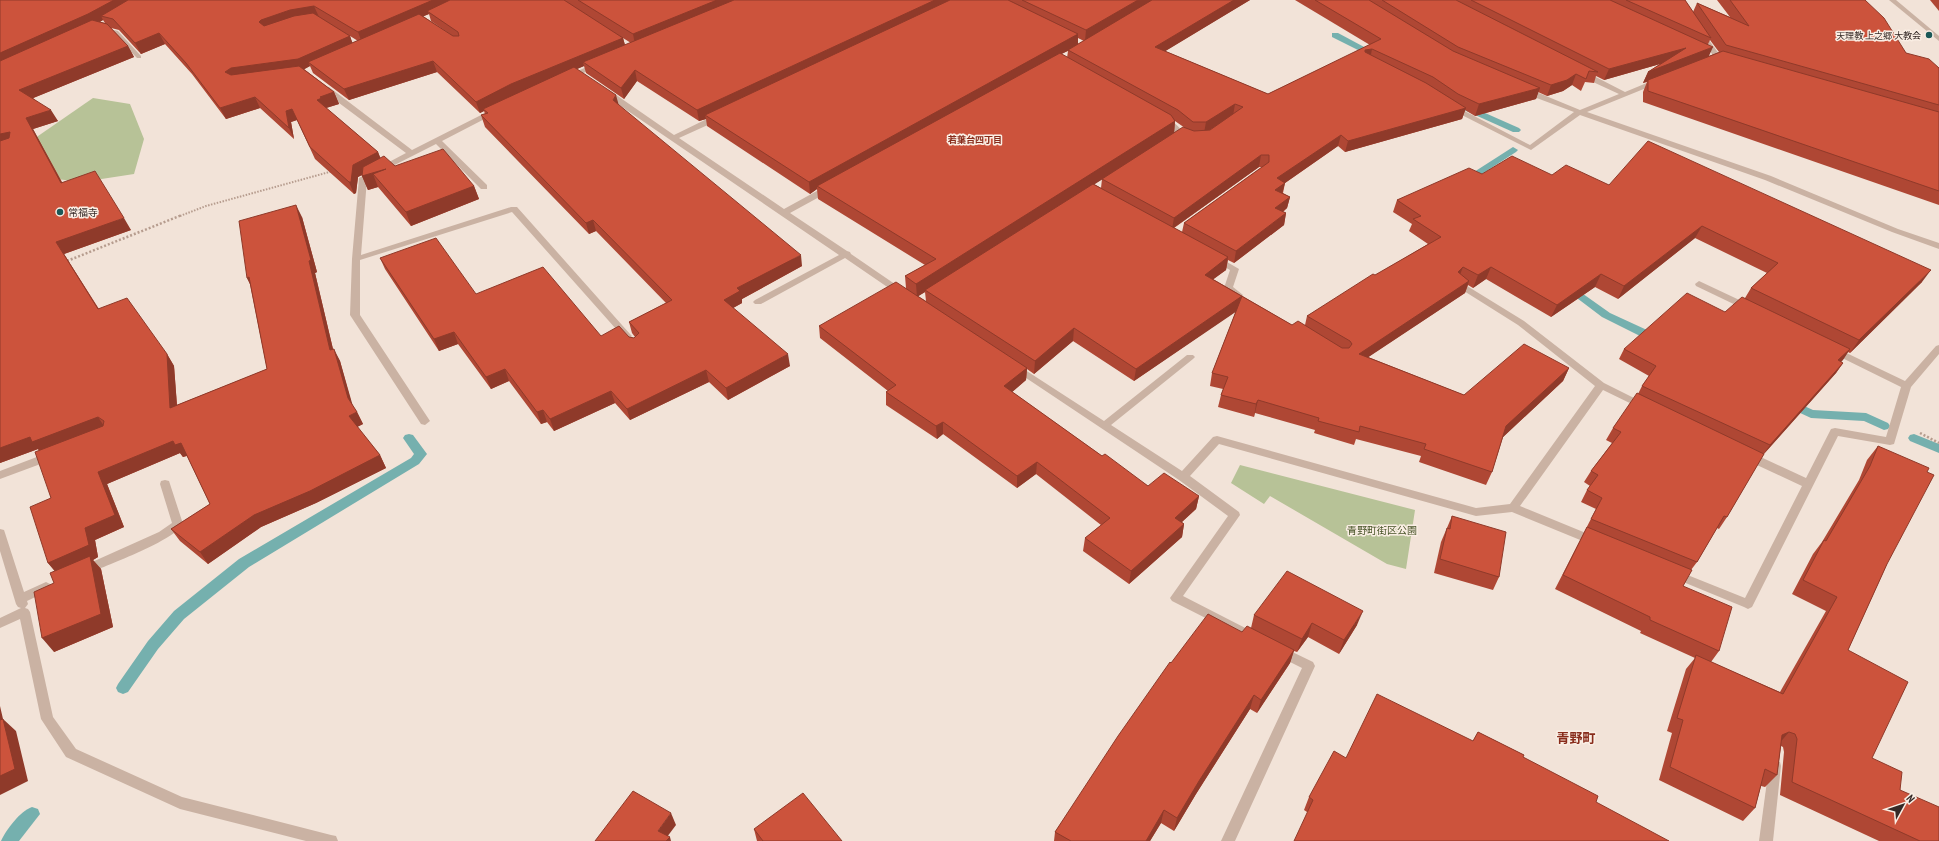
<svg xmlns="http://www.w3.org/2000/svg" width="1939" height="841" font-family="'PT Sans Narrow','Noto Sans JP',sans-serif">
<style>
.green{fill:#b7c297}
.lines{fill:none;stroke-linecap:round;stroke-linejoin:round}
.stream{fill:#75b0ae;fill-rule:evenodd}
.path-far1{stroke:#b69c8e;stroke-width:2;stroke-dasharray:1.5 1.5;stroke-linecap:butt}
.path{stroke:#b69c8e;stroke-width:2.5;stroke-dasharray:2 2;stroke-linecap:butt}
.minor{fill:#cab2a3;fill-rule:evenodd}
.wall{fill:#af4734;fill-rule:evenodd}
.shaded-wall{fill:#8f3a2a}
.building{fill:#cc533c;stroke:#8f3a2a}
.poi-dot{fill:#1a5857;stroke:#faeee4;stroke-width:1.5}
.labels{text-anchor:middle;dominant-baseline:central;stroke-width:3;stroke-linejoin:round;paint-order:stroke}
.far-poi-label{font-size:9px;fill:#352926;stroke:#faeee4;text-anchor:end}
.far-neighbourhood-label{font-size:9px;font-weight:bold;fill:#882c1b;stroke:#faeee4}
.poi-label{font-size:10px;fill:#352926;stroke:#faeee4;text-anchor:start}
.park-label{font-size:10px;fill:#485428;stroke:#faeee4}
.near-neighbourhood-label{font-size:13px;font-weight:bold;fill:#882c1b;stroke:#faeee4}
</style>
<rect width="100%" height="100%" fill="#f2e3d8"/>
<g class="green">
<polygon points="93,98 130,104 144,139 134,174 82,182 48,178 28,143"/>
<polygon points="1240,465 1415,510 1406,569 1387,564 1270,496 1264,504 1231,483"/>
</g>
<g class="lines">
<g class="stream">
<polygon points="1332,33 1338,33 1381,56 1380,58 1374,58 1332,37"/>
<polygon points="1467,105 1519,128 1521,130 1519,132 1513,132 1464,110 1463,108"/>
<polygon points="1513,147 1518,150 1516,152 1468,183 1465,184 1460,181"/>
<polygon points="1569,284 1610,313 1660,336 1662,339 1660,342 1652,342 1602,317 1565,289 1564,287 1565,285"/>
<polygon points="1789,399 1813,410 1866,413 1888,423 1890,426 1888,429 1884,430 1864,421 1811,418 1785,406 1783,403 1785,400"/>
<polygon points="409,434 413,435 427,454 419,464 249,567 184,619 158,649 128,692 123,694 118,692 116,688 118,684 148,641 174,611 239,559 411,458 414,454 403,438 405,435"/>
<polygon points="1914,434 1939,444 1939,453 1910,441 1908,438 1910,435"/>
<path d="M32 807 38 809 40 814 19 841H1C6 830 20 811 32 807Z"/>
</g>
<polyline class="path-far1" points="180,216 206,206 333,171"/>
<g class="path">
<polyline points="67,261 182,215"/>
<polyline points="1920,433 1939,443"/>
</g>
<g class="minor">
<polygon points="1889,0 1896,0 1939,36 1939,41"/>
<polygon points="102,27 118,31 141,56 141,58 137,58 114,34 100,30 99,29"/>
<polygon points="1699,32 1703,32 1722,58 1720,59 1709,62 1709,60 1714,57 1698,33"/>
<polygon points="598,62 602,64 600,65 571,79 564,77"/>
<polygon points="1580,72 1586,72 1625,92 1654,80 1661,82 1587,112 1771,176 1898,229 1939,243 1939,249 1892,232 1765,180 1580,115 1531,150 1448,108 1449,106 1455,106 1530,145 1574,112 1523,93 1523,89 1529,89 1580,110 1619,94 1580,76"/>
<polygon points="323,87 329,87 412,150 491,110 494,110 498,112 442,141 487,185 487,189 481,189 436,144 367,179 361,255 511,207 517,207 630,334 632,336 630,338 624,338 512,212 360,260 360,315 430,421 425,425 421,424 350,315 352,259 359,178 406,153 323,91"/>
<polygon points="603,90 609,90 674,135 715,115 721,115 721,119 679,138 784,209 826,186 832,186 832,190 790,213 847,251 850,252 851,254 905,291 906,293 905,295 899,295 845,258 761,304 755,304 753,302 755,300 839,255 603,94"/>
<path d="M1160 118C1171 117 1179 127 1185 134L1176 141H1170V137L1176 134 1170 127 1160 122Z"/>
<polygon points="1215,255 1239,269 1233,287 1243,295 1242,297 1236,297 1224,288 1230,270 1212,260 1211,258"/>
<polygon points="1459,281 1524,321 1604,383 1646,404 1648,406 1646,408 1640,408 1603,390 1520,506 1598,538 1599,541 1598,544 1594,545 1590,544 1512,512 1476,516 1219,444 1190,476 1239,512 1240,515 1183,596 1257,634 1259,637 1257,640 1253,642 1172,601 1170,598 1228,516 1179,480 1011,368 1013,366 1019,366 1104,421 1187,355 1193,355 1195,357 1193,359 1111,425 1182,471 1213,437 1217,436 1476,508 1510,504 1595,386 1518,325 1456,286 1455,284"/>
<polygon points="1699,281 1750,305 1752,307 1747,310 1744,309 1696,286 1695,284"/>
<polygon points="1939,345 1939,354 1911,387 1894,444 1890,445 1838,436 1752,607 1748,609 1744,607 1671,577 1669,574 1671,571 1675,570 1745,598 1802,486 1744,459 1743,456 1744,453 1752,453 1806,478 1831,429 1835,428 1886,437 1901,387 1830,352 1828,350 1830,348 1836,348 1905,381 1936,346"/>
<polygon points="50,452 54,453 55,456 54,459 0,479 0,471"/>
<path d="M165 480 169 481 170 484 183 524C175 540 108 565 89 573L85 574 81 573 79 570 81 567 159 532 172 523 160 484 161 481Z"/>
<polygon points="0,529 4,530 5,533 24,592 46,582 50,584 52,587 50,590 27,601 28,604 25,608 28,609 30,612 53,717 76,749 182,797 331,835 336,836 338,841 306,841 180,809 66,757 41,719 20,619 0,628 0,618 21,608 18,607 16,604 0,551"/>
<polygon points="1280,646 1313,662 1315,666 1235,841 1221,841 1302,668 1276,655 1274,651 1276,647"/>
<polygon points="1775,760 1780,762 1781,766 1773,841 1759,841 1769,766 1770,762"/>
</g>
</g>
<g class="wall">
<path d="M0 0H1250L1165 51 1268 94 1370 45 1295 0H1685L1693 12 1697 3 1730 17 1717 0H1865L1906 53 1939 68V205L1643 102V92L1647 82 1643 83 1648 72 1660 64 1604 80 1596 76 1594 83 1585 82 1581 91 1572 85 1563 91 1547 96 1538 92 1536 99 1475 116 1465 110 1462 119 1345 152 1338 146 1285 183 1283 193 1290 197 1287 208 1283 212 1286 213 1284 225 1234 263 1228 260 1226 270 1213 279 1292 325H1305L1307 316 1428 244 1409 231 1412 224 1393 212 1397 200 1482 174 1552 175 1609 185 1922 282 1850 353 1848 352 1841 362 1843 363 1836 373 1763 455 1727 517 1719 529 1717 528 1697 562 1691 570 1683 586 1719 651 1711 662 1780 692 1826 611 1792 594 1813 554 1822 542 1859 480 1867 460 1878 446 1887 564 1848 650 1872 758 1900 790 1939 841H1879L1780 795 1784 752 1783 747 1781 746 1777 775 1765 787 1761 786 1755 808 1743 821 1659 780 1672 733 1667 731 1686 669 1695 658 1640 633 1641 631 1555 589 1596 509 1581 502 1587 490 1590 486 1584 482 1591 471 1612 443 1606 440 1613 428 1638 394 1642 386 1649 376 1619 359 1624 349 1725 312 1745 298 1751 288 1767 273 1695 238 1618 299 1595 287 1551 317 1486 279 1473 288 1468 285 1465 293 1368 357 1464 395 1569 368 1563 381 1503 437 1492 472 1486 485 1419 462 1421 456 1356 439 1354 445 1314 433 1315 430 1255 413 1254 417 1218 407 1221 395 1223 389 1210 386 1212 373 1236 311 1134 381 1073 341 1034 374 1027 369 1026 380 1012 392 1102 456 1148 486 1199 496 1196 509 1182 522 1184 524 1182 537 1129 584 1083 551 1085 538 1101 525 1036 474 1017 488 943 434 937 439 886 405V392L888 391 820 338 819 326 906 288 905 276 925 265 818 199 817 189 810 194 707 126 706 119 699 121 637 81 624 99 586 73 584 66 577 69 802 266 742 299V303L733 308 790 366 728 400 709 382 630 420 615 403 554 431 547 422 541 424 509 381 491 389 458 344 439 351 385 269 380 258 476 294 601 336 629 337 634 338 635 337 632 333 629 322 666 303 596 231 589 234 485 127 481 115 485 114 484 111 480 113 437 72 349 100 313 73 310 66 304 69 334 92 339 104 326 108 378 152 380 158 395 166 474 186 479 199 411 226 378 187 368 190 362 176V175L358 177 356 193 354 194 315 159 297 120 291 122 294 139 260 108 226 119 192 74 165 44 141 54 119 30 111 28 128 46 134 57 33 98 58 121 33 129 62 182 131 230 64 254 99 309 167 354 174 366 177 405 267 369 250 284 247 278 302 217 317 272 315 273 333 349 340 361 352 405 357 412 363 424 357 427 380 455 386 468 316 503 261 527 208 564 180 541 171 529 210 504 187 456 183 457 180 453 107 484 124 527 95 540 98 557 93 560 101 569 113 627 54 652V583L55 571 48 563 51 498 39 450 38 449 0 463ZM429 14 431 21 453 36 423 16ZM103 20 105 23 100 22ZM331 24 358 41 352 43 350 36ZM623 38 631 43 625 45ZM1078 38 1084 41 1078 44ZM1710 40 1719 52 1709 56 1708 44ZM1068 51 1067 58 1061 54ZM1175 121 1185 128 1174 133ZM1259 167H1262L1184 223 1182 232 1174 228ZM1102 179 1101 188 1094 184ZM925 292 926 301 918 296Z"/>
<polygon points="1930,0 1939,0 1939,11"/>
<polygon points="1452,516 1499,577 1493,590 1434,573 1441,542"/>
<polygon points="1254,615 1357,625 1339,654 1308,637 1297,652 1294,651 1290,663 1257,713 1250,709 1196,794 1174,831 1161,823 1150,841 1054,841 1055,832 1171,663 1251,628"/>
<polygon points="1478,732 1524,755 1307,812 1304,810 1309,797 1346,758 1473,741"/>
<polygon points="754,829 842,841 757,841"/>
</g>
<g class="shaded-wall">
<polygon points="114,0 139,0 101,16 103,20 94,25 0,67 0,53"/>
<polygon points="433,0 460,0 427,11 429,14 362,43 358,32"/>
<polygon points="717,0 744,0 635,45 633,34"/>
<polygon points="935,0 957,0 705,115 706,119 699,121 697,110"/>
<polygon points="1138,0 1155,0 1085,41 1086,30"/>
<polygon points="1234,0 1250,0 1154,58 1155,47"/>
<polygon points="314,6 319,17 266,31 259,22 261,20 290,10"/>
<polygon points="159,33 165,44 141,54 135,43"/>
<polygon points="1078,34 1078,45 820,188 817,186 817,189 810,194 809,182"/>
<polygon points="350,36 354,47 308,62 310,66 303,70 236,80 225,72 231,68"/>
<polygon points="623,38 626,49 583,62 584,66 483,109 484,111 480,113 476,102 511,84"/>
<polygon points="128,46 134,57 26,101 19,90"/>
<polygon points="1713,47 1708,58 1643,83 1648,72"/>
<polygon points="1686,48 1681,58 1604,80 1609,69"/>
<polygon points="1372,49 1370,60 1363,61 1365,50"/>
<polygon points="433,61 437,72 349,100 344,89"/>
<polygon points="635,70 637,81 624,99 621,88"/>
<polygon points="1576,74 1572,85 1563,91 1547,96 1551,85"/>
<polygon points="1540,88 1536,99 1475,116 1479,104"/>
<polygon points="334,92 339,104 326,108 317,100 320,97"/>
<polygon points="616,95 619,106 613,100"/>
<polygon points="255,97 260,108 226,119 220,108"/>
<polygon points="1235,104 1233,116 1204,133 1206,122"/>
<polygon points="1466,108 1462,119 1345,152 1348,141"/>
<polygon points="292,109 297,120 291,122 294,139 289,128 286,111"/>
<polygon points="51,110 58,121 33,129 68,194 61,183 26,118"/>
<polygon points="1175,121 1174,134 926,291 925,290 925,292 917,297 916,284"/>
<polygon points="10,132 17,143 0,146 0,134"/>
<polygon points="1341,135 1338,146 1285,183 1282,194 1273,201 1277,178"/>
<polygon points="378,152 383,164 358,177 356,193 354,194 349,182 353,165"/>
<polygon points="1261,155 1259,167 1172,229 1174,218"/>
<polygon points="386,169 373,174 378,187 368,190 362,176"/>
<polygon points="474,186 479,199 411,226 406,212"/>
<polygon points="1290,197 1287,208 1272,220 1275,208"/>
<polygon points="296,205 302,217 317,272 315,273 336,362 330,350"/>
<polygon points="1286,213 1284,225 1234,263 1236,251"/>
<polygon points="124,218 131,230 64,254 106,321 56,242"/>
<polygon points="593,220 596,231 589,234 586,223"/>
<polygon points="1702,226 1695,238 1618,299 1624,286"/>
<polygon points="801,255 802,266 742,299 742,303 726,312 724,300 737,288"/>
<polygon points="1228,257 1226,270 1203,287 1205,275"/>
<polygon points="1463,267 1458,280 1458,272"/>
<polygon points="1491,267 1486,279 1473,288 1478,275"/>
<polygon points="1931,270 1922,282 1850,353 1859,340"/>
<polygon points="1601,274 1595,287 1551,317 1557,305"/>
<polygon points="249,277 253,290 247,278"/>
<polygon points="1469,281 1465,293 1355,366 1359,354"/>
<polygon points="1242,296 1240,309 1134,381 1136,369"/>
<polygon points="1074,328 1073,341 1034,374 1035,361"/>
<polygon points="454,332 458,344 439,351 434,339"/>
<polygon points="334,349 340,361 354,410 348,398"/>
<polygon points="1850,349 1843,360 1831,371 1838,360"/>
<polygon points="167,354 174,366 178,420 170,408"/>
<polygon points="788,354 790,366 728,400 726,388"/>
<polygon points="1843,363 1836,373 1762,456 1770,445"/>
<polygon points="1027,368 1026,380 1004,399 1004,386"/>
<polygon points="1569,368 1563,381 1501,439 1506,426"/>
<polygon points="505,369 509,381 491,389 486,377"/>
<polygon points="706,370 709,382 630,420 627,409"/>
<polygon points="611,391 615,403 554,431 550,419"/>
<polygon points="1258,400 1255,413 1254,417 1256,404"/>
<polygon points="543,410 547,422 541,424 537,412"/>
<polygon points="357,412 363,424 355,428 349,416"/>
<polygon points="98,417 106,429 41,454 38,449 0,463 0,448 30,437"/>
<polygon points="943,422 943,434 937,439 936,426"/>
<polygon points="173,441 181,443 189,455 183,457 180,453 107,484 124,527 95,540 98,557 93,560 101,569 113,627 54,652 42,638 58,575 48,563 85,528 98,472"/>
<polygon points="380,455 386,468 316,503 261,527 208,564 200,552 254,515"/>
<polygon points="1037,462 1036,474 1017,488 1017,476"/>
<polygon points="1199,496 1196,509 1173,530 1175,518"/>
<polygon points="1184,524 1182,537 1129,584 1131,571"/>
<polygon points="1363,611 1357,625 1339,654 1344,640"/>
<polygon points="1312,623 1308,637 1297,652 1302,639"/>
<polygon points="1294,650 1290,663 1257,713 1261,700"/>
<polygon points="1254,695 1250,709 1196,794 1174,831 1177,818 1199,781"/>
<polygon points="0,706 3,719 16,731 28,781 0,795"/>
<polygon points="1789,732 1778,745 1782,735"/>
<polygon points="1164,810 1161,823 1150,841 1146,841"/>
<polygon points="671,813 676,825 664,841 658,831"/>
<polygon points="670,837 671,841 666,841"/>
</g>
<g class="building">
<polygon points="0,0 114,0 88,14 0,53"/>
<polygon points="128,0 433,0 358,32 314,6 290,10 261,20 259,22 264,26 294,16 313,13 350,36 298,59 231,68 225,72 231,75 299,66 334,92 320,97 322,98 317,100 378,152 353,165 351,182 349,182 310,147 292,109 286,111 289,128 255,97 220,108 186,63 159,33 135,43 113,19 101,16"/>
<polygon points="450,0 564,0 623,38 511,84 476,102 433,61 344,89 308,62 419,14 453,36 459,36 458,32 427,11"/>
<polygon points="578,0 717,0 633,34"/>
<polygon points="734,0 935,0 697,110 635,70 621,88 583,62"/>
<polygon points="950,0 1008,0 1078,34 809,182 705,115"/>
<polygon points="1022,0 1138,0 1086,30"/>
<polygon points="1152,0 1234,0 1155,47 1268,94 1381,39 1315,0 1369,0 1453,51 1540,88 1479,104 1458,94 1433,77 1372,49 1365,50 1365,52 1426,83 1466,108 1348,141 1341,135 1277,178 1285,183 1275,190 1290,197 1275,208 1286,213 1236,251 1184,223 1269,162 1269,155 1261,155 1174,218 1102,179 1183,127 1194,131 1210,130 1243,107 1235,104 1206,122 1193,122 1178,110 1068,50"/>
<polygon points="1382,0 1456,0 1598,72 1589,71 1586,79 1576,74 1567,80 1551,85 1458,47"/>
<polygon points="1471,0 1610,0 1713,47 1648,72 1686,48 1609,69"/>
<polygon points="1626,0 1685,0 1711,38"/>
<polygon points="1730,0 1865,0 1884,18 1906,53 1929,59 1939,68 1939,105 1726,45 1697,3 1749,26"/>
<polygon points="92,20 107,24 128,46 19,90 51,110 26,118 61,183 95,171 124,218 56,242 98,309 127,298 167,354 170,408 267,369 249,277 247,278 239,221 296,205 311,260 309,261 330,350 334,349 348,398 357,412 349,416 380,455 310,491 254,515 200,552 171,529 210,504 181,443 175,445 173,441 98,472 115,515 85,528 89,545 48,563 30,507 51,498 35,452 103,426 104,421 98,417 32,442 30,437 0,448 0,141 9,138 10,132 0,134 0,61"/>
<polygon points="1723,51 1939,112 1939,191 1648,91 1648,80"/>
<polygon points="1060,53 1171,115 1175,121 916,284 905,276 936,259 817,186"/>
<polygon points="574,67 616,95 613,100 801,255 737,288 740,291 724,300 788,354 726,388 706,370 627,409 611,391 550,419 543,410 537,412 505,369 486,377 454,332 434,339 380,258 436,238 476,294 543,267 601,336 619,326 629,337 634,338 639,333 629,322 672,300 593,220 586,223 481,115 488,113 483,109"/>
<polygon points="1648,141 1931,270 1859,340 1751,288 1778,263 1702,226 1624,286 1601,274 1557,305 1491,267 1478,275 1463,267 1458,272 1469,281 1359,354 1464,395 1524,344 1569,368 1506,426 1492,472 1424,449 1426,444 1360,426 1359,432 1318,421 1319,418 1258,400 1256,404 1221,395 1228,377 1212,373 1242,296 1136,369 1074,328 1035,361 925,290 1093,184 1228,257 1205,275 1292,325 1298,321 1342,348 1349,348 1352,344 1350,341 1307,316 1373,274 1375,275 1441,237 1413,219 1421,216 1397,200 1469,168 1482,174 1512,156 1552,175 1566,165 1609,185"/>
<polygon points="443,149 474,186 406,212 373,174 386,169 362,176 363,167 384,156 395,166"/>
<polygon points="896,282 1027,368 1004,386 1102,456 1105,454 1148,486 1164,473 1199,496 1175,518 1184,524 1131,571 1085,538 1110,518 1037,462 1017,476 943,422 936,426 886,392 896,385 819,326"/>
<polygon points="1687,293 1725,312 1742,297 1850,349 1838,360 1843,363 1770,445 1642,386 1656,366 1624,349"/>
<polygon points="1637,393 1764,454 1727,517 1724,516 1697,562 1591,519 1602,498 1587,490 1598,475 1591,471 1621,432 1613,428"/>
<polygon points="1878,446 1929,468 1927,472 1934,475 1887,564 1848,650 1908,682 1872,758 1902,772 1900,790 1939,807 1939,841 1920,841 1792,782 1797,739 1795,734 1789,732 1782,735 1777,775 1765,769 1755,808 1670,767 1683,720 1677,718 1696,655 1783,694 1837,597 1803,580 1824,540 1826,541 1870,466"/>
<polygon points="1452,516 1506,532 1499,577 1440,559 1447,528 1450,529"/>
<polygon points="1587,527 1692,570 1683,586 1732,607 1719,651 1650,620 1650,617 1563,575"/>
<polygon points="90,556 101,614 42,638 34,592 54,583 50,573"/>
<polygon points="1287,571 1363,611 1344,640 1312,623 1302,639 1254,615"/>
<polygon points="1208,614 1242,632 1247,626 1294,650 1261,700 1254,695 1199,781 1177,818 1164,810 1146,841 1071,841 1055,832 1118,736 1170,662 1171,663"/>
<polygon points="1377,694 1473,741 1478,732 1524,755 1523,757 1598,796 1596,802 1669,841 1294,841 1313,800 1309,797 1334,751 1346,758"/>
<polygon points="3,719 15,769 0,776 0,720"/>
<polygon points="633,791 671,813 658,831 670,837 666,841 595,841"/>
<polygon points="803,793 842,841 763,841 754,829"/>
</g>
<g class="poi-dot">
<circle cx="1929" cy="35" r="4"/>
<circle cx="60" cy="212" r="4"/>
</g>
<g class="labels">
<g class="far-poi-label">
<text x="1921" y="35">天理教 上之郷 大教会</text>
</g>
<g class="far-neighbourhood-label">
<text x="975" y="139">若葉台四丁目</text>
</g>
<g class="poi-label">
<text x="68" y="212">常福寺</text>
</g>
<g class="park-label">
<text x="1382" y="530">青野町街区公園</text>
</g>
<g class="near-neighbourhood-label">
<text x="1576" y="738">青野町</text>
</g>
</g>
<g transform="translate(1903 805) rotate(50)" stroke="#faeee4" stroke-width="3" paint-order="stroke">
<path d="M0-3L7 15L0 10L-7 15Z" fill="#352926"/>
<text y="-6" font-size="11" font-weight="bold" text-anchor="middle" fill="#352926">N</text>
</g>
</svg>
